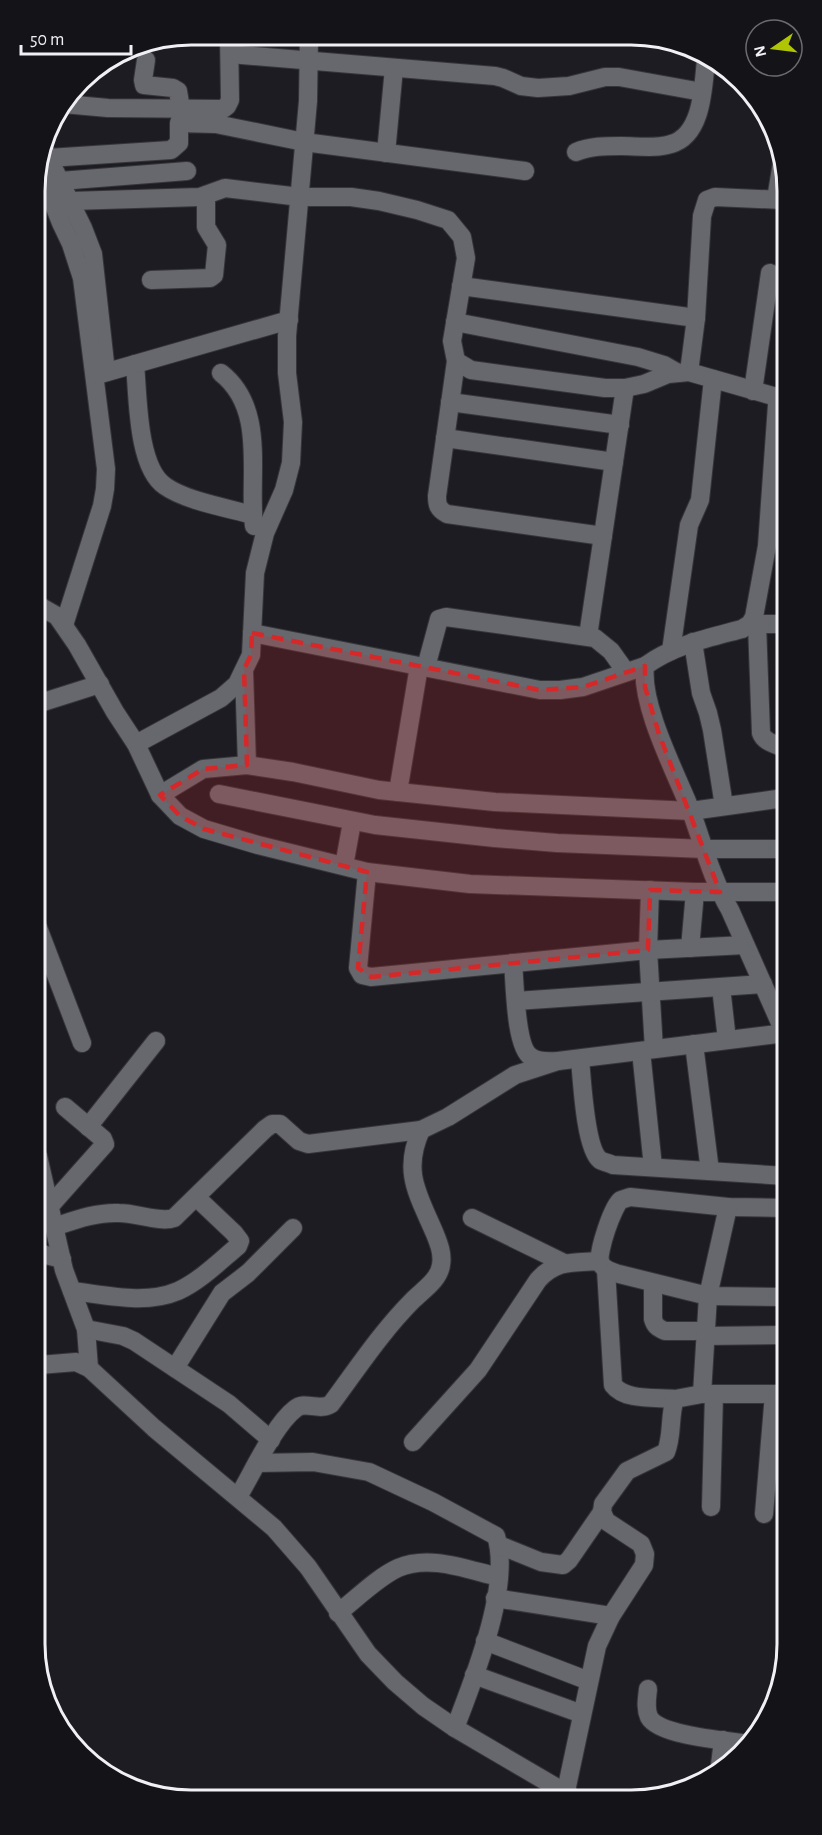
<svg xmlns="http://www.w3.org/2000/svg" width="822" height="1835" font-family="'Alegreya Sans',sans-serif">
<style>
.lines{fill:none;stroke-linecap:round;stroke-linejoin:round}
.minor-casing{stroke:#36363a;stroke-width:20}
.minor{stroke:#67676e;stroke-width:18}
.marked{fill:#d62828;fill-opacity:0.2;stroke:#d62828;stroke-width:4.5;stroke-dasharray:12 8;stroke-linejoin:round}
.rim{fill:none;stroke:#f1f1f5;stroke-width:3}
</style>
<rect width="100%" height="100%" fill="#1c1c22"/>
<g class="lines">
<defs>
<g id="minor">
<polyline points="230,54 495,76 503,78 521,86 538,88 569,86 605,77 619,77 702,92"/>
<polyline points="146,60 143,80 144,85 173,88 178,91 181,109 180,121"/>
<polyline points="64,104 108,108 223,109 227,106 230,100 229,35"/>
<polyline points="44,149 83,228 93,254 106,372"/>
<path d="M576 152C590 146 605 146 621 146 637 146 656 149 671 144 703 135 703 86 706 60"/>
<polyline points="386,153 394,68"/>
<polyline points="48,158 171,150 179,143 179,123 216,124 304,142 525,171"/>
<polyline points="39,167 61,223 71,244 82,278 106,469 105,489 102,506 64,625"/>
<polyline points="60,181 187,171"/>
<polyline points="776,199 782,163"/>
<polyline points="70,201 200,197 225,188 300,197 351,197 379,201 417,210 448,220 462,237 466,258 452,341 456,361 471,370 605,388 625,388 644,384 668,374 689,372 780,398"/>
<polyline points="151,280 210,278 214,275 217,245 206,227 206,195"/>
<polyline points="461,286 696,318"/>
<polyline points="455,322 638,357 664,365 678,373"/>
<path d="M456 361 437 496C437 505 438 509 447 514L603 536"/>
<path d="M135 364C138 396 137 467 165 486 186 501 228 508 253 515"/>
<polyline points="689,372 696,318 702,216 707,200 715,197 782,200"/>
<path d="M221 373C267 409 248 476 254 526"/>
<polyline points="97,375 289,320"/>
<polyline points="753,391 770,273"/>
<path d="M783 398H780L777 405 767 546 754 617 750 624 742 629C708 638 674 645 645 666 640 705 676 773 691 811 703 844 712 879 730 910L785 1034"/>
<polyline points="450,402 620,425"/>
<polyline points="445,438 614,462"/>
<polyline points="36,604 57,616 77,645 115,712 136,744 160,795 180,816 204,829 258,845 367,872 470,884 695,892 785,892"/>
<polyline points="750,624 784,624"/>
<path d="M757 624 761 733C764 742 775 744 784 748"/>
<polyline points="252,633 540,690 560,690 583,687 645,666"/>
<polyline points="588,636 625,388"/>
<polyline points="693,642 701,693 708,713 712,730 724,806"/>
<polyline points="671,651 689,525 700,500 713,379"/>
<polyline points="426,667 439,619 446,617 595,638 611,651 626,672"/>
<polyline points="244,671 247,765"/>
<polyline points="37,704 100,684"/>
<polyline points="136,744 221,698 237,684 251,655 255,573 265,533 284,490 291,463 293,422 287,373 287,336 308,101 309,35"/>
<polyline points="398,792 419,666"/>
<polyline points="219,794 375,825 495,838 557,843 705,849 784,849"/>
<polyline points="160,795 203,769 247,765 293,772 379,790 495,802 691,811 784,798"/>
<polyline points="344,866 352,822"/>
<polyline points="367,872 358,968 362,975 371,977 648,950 745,945"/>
<polyline points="650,890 648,950 654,1049"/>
<polyline points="37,925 82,1043"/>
<polyline points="690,948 695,892"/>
<path d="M513 963C515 982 515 1047 531 1057 539 1063 549 1061 558 1061L785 1033"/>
<polyline points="721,987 727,1040"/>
<polyline points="516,1001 763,984"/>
<polyline points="694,1044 710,1171"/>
<polyline points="641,1051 653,1167"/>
<path d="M580 1059C582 1079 585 1148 600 1160 603 1162 609 1163 613 1165L786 1176"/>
<polyline points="88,1127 156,1041"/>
<polyline points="38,1156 64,1270 86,1329 89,1368"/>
<polyline points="49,1207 105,1144 103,1139 65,1107"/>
<path d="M786 1208 728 1207 630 1197C627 1198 624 1199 621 1200 613 1205 597 1253 600 1262 603 1270 612 1272 619 1274L708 1296 786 1297"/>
<polyline points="472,1218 564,1263"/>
<path d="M54 1227C75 1220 96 1212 119 1213 137 1213 160 1223 174 1218L265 1129 272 1124H280L299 1141 308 1144 421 1130 448 1117 515 1075 558 1061"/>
<polyline points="38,1253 62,1259"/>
<path d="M606 1270 613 1385C625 1401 656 1397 675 1399"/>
<path d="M653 1283V1319C655 1326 658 1328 665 1331H706"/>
<path d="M72 1291C106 1295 145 1305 178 1291 200 1281 220 1261 238 1246L240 1241 234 1233 196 1197"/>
<polyline points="86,1329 123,1336 134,1341 229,1404 271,1440"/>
<polyline points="705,1336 786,1335"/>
<polyline points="39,1365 76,1362 89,1368 154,1428 274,1528 308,1567 368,1654 395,1682 423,1706 455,1728 571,1796"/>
<polyline points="175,1368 222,1293 248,1273 293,1228"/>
<polyline points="702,1394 708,1296 728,1207"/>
<path d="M413 1442 478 1370 538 1280C557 1259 574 1263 600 1261"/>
<path d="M257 1463 313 1462 369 1472 433 1502 496 1536C512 1585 473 1681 455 1728"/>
<path d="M238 1497C252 1474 274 1425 295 1409 305 1400 319 1412 331 1404 357 1369 382 1331 413 1300 423 1290 439 1280 441 1265 443 1254 439 1244 435 1234 418 1194 402 1172 421 1130"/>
<polyline points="711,1507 714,1394"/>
<polyline points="764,1514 774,1394"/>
<polyline points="499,1545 541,1562 563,1565 569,1560 602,1512"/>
<polyline points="495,1598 611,1616"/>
<path d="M338 1613C356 1599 378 1577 398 1568 430 1554 468 1570 499 1577"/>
<polyline points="485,1641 589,1681"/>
<polyline points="474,1675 582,1714"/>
<path d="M648 1689C647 1699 645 1708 649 1717 659 1736 729 1741 750 1744"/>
<polyline points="720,1765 723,1740"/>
<path d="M566 1791 597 1646 611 1616 644 1565 645 1554 641 1544 606 1521 602 1512 603 1504 627 1471 666 1452C673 1435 669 1416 675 1399L702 1394H786"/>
</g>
</defs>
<use href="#minor" class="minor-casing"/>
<use href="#minor" class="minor"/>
</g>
<path class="marked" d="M252 633 540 690 583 687 645 666V687L659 734 720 892 650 890 648 950 371 977 358 968 367 872 204 829 180 816 160 795 203 769 247 765 244 669 251 655Z"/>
<path d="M0 0H822V1835H0ZM191 45H631A146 146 0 0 1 777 191V1644A146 146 0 0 1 631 1790H191A146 146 0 0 1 45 1644V191A146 146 0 0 1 191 45Z" fill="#131318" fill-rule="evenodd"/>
<path class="rim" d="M191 45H631A146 146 0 0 1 777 191V1644A146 146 0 0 1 631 1790H191A146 146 0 0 1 45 1644V191A146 146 0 0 1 191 45Z"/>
<g transform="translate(774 48) rotate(256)"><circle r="28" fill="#131318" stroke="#6c6c70" stroke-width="1.5"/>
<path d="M0-4.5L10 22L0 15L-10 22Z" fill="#afc505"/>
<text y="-9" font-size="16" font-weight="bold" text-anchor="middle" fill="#f1f1f5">N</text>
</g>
<path d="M21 45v9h110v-9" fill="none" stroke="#f1f1f5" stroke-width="3"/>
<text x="30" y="45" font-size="18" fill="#f1f1f5" stroke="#131318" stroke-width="4.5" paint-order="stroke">50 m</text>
</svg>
